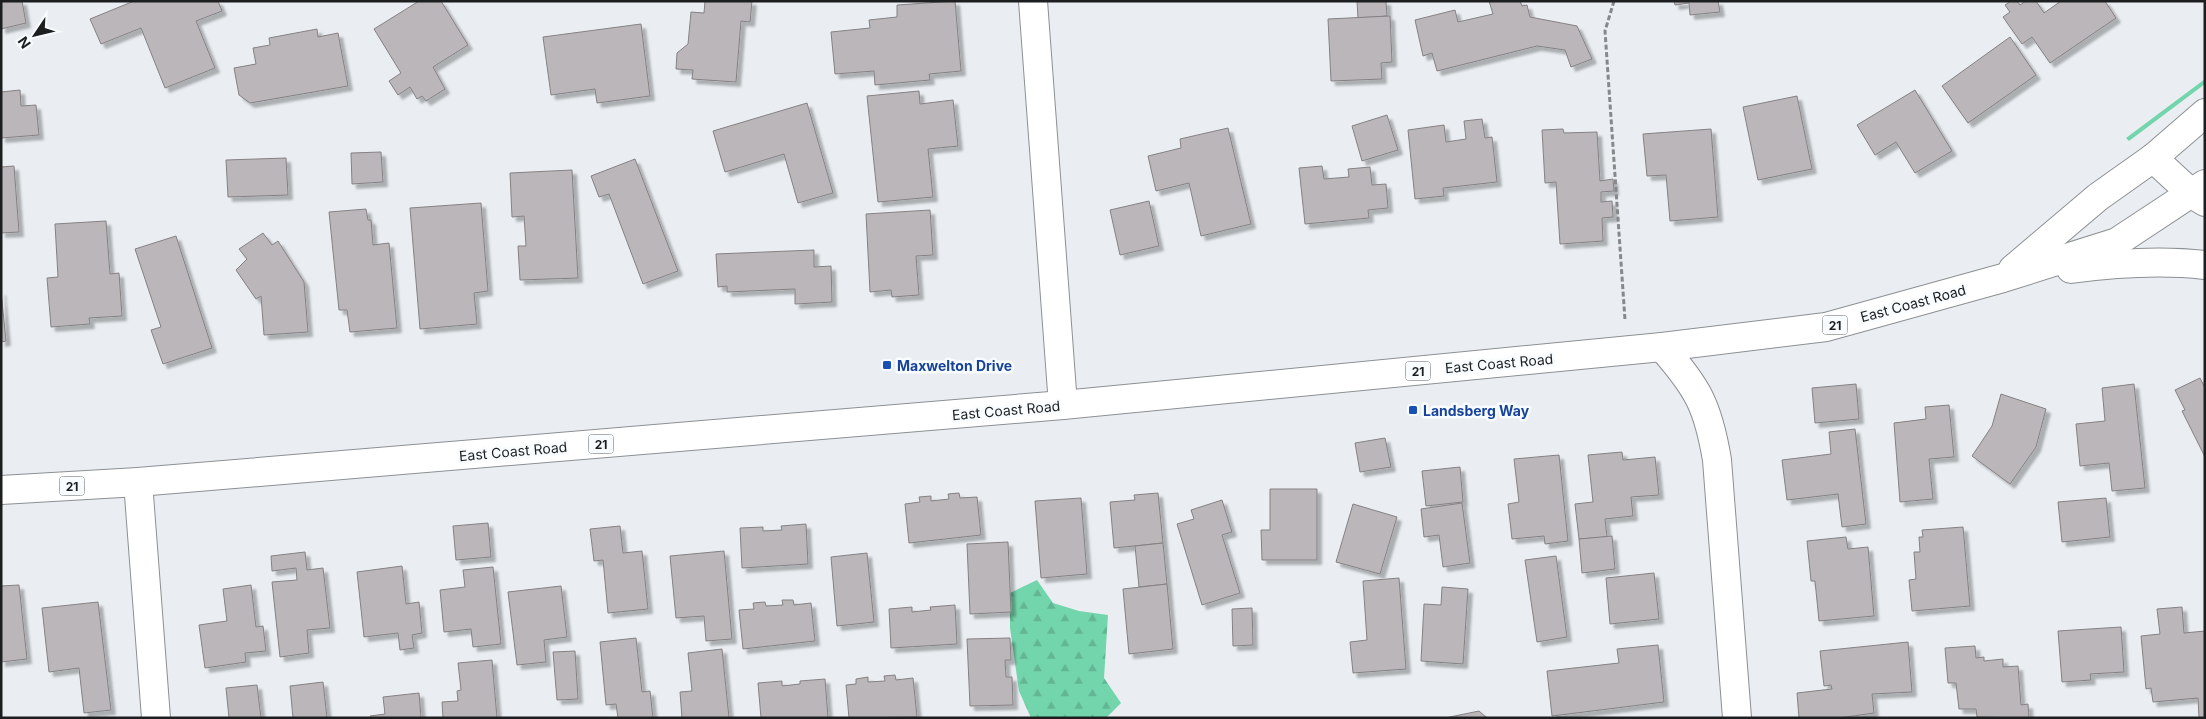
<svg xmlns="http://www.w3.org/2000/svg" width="2206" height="719" font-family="Inter,sans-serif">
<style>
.grass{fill:#73d5ac}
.forest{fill:url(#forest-firs)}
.building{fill:#bab6b9;stroke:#858183;filter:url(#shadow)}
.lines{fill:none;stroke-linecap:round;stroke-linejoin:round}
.minor-casing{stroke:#8c9093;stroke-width:30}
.major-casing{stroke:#8c9093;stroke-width:30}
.path{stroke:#86898b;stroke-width:3;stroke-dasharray:5 2.5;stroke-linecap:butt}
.minor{stroke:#fff;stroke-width:28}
.major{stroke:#fff;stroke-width:28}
.transit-dot{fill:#1a4fb4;stroke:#f8fcff;stroke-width:2}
.labels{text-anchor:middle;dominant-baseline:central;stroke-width:5;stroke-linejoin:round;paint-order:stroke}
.shield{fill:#f8fcff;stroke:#5e6162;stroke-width:1}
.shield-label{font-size:12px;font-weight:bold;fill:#1c1e1f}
.street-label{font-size:14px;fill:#1c1e1f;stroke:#f8fcff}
.transit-label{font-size:14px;font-weight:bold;fill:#164399;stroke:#f8fcff;text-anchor:start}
</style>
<defs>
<pattern id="forest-firs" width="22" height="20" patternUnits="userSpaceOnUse" patternTransform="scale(1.25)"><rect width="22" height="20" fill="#73d5ac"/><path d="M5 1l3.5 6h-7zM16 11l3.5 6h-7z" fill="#63b694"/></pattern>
<filter id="shadow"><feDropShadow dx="4.5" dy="4.5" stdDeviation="1" flood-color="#0004"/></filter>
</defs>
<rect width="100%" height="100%" fill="#eaeef2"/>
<polygon class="grass" points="2205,79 2205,84 2129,141 2126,138"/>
<polygon class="forest" points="1037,580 1053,603 1079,611 1108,615 1104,678 1121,703 1106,718 1031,718 1019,691 1010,628 1010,593"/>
<g class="building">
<polygon points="1,1 22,1 26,23 1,29"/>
<polygon points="134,1 218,1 222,11 196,21 215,68 165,88 141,28 101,44 90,19"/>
<polygon points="419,1 441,1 468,45 433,67 445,89 426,101 422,96 417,99 410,87 398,95 389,81 401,73 374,29"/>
<polygon points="705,1 752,1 750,22 741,21 736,82 692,79 693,70 676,69 677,53 688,44 691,12 704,13"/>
<polygon points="955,1 961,71 929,74 930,80 875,85 874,71 835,74 831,32 870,28 869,20 897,17 897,5"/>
<polygon points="1357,1 1386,1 1387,16 1358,18"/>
<polygon points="1489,1 1520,1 1522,6 1527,5 1530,17 1577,26 1592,59 1571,67 1565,50 1537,46 1437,71 1432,53 1423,56 1415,20 1455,10 1458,22 1493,14"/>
<polygon points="1674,1 1718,1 1720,12 1690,15 1689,3 1675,5"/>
<polygon points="2011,1 2017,1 2020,5 2026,1 2036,1 2044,13 2061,1 2105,1 2116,18 2050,63 2032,37 2022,44 2003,17 2010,12 2005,5"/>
<polygon points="1390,16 1392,62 1381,63 1382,79 1331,81 1328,19"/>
<polygon points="641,24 650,96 597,103 595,89 551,95 543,37"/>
<polygon points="317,29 318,37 338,33 348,86 250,103 239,95 234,68 256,64 253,48 270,45 269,38"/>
<polygon points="2010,37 2036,75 1968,123 1942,86"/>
<polygon points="20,90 21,106 36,105 39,135 1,138 1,92"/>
<polygon points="1915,90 1952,151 1915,173 1896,142 1875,155 1857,125"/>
<polygon points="919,91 920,104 953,100 958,146 928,149 933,197 878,202 867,96"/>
<polygon points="1797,96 1812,169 1758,180 1743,107"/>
<polygon points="807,103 833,193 798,203 784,154 725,172 713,131"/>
<polygon points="1387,115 1398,150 1362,161 1352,126"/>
<polygon points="1482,119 1485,138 1492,137 1497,182 1443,188 1444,196 1415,199 1408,130 1444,125 1446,142 1466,139 1464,121"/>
<polygon points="1228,128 1251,224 1201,236 1189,183 1156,191 1148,156 1181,148 1180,139"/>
<polygon points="1563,129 1564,133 1597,132 1600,181 1613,179 1614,191 1601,192 1601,202 1612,201 1613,217 1602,218 1603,241 1560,244 1556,182 1545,183 1542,130"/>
<polygon points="1711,129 1718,217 1670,221 1666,175 1647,176 1643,134"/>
<polygon points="381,152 383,182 352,184 351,153"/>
<polygon points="286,158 288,195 228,197 226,160"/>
<polygon points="635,159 678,271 643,284 609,194 599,197 591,176"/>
<polygon points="14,166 19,232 1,233 1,167"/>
<polygon points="1322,166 1324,179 1349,177 1348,169 1370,167 1372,185 1386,184 1388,208 1368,210 1369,218 1305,224 1299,168"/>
<polygon points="572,170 578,278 520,280 518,246 526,246 524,216 512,217 510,173"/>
<polygon points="1149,201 1159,246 1120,255 1110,210"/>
<polygon points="481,203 488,291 474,293 477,324 420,329 410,208"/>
<polygon points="366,209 368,220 371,220 373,245 389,243 397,328 350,332 347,310 339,310 329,212"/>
<polygon points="930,210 933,255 916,256 919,295 892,297 891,290 870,292 866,214"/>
<polygon points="106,221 110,274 119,273 122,316 89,318 90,324 51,327 47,278 58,277 55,224"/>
<polygon points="263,233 272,245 278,241 304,282 308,332 264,335 261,296 256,299 236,270 247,259 239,249"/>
<polygon points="176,236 212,348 163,364 151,330 161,327 135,249"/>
<polygon points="814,250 814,267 831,266 832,302 795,304 795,289 727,292 727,286 718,287 716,254"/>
<polygon points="1,291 6,341 1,342"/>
<polygon points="2200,378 2205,388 2205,457 2182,411 2185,410 2175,390"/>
<polygon points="1856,384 1859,419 1815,423 1812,388"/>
<polygon points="2134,384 2145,488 2112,491 2109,463 2080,466 2076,424 2105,421 2102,388"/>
<polygon points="2001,394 2046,409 2036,447 2010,484 1972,456 1992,426"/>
<polygon points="1949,405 1954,457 1929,459 1933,499 1900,502 1894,423 1926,419 1925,407"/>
<polygon points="1855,429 1866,524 1842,527 1838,494 1787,500 1782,460 1831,454 1829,432"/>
<polygon points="1385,438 1391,467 1360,472 1355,443"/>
<polygon points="1622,452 1623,460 1655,457 1659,495 1631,497 1633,516 1605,519 1607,537 1579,539 1575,504 1593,502 1588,455"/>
<polygon points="1559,455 1568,541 1545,544 1544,536 1512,539 1508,504 1519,502 1514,459"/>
<polygon points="1460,467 1463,502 1426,506 1422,471"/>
<polygon points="1270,489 1317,489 1317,560 1262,560 1261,530 1270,530"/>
<polygon points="959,493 960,498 977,497 981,535 909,543 905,504 920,502 919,497 931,496 931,501 949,499 948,494"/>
<polygon points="1158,493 1163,543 1114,548 1110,502 1135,500 1134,495"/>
<polygon points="1081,498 1087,574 1041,578 1035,501"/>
<polygon points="2106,498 2110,537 2062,542 2058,502"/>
<polygon points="1222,500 1232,532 1222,535 1240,593 1202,605 1177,524 1194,519 1191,510"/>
<polygon points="1462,503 1470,563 1443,567 1439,535 1424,537 1421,509"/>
<polygon points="1353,504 1397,517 1380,574 1336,562"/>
<polygon points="488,523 491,557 456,560 453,526"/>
<polygon points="806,524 808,564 742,568 740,528 763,527 763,531 782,530 781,526"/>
<polygon points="620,526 623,553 642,551 648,609 608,613 603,560 594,561 590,529"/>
<polygon points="1963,527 1970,606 1912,611 1909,580 1916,579 1914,552 1920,552 1919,537 1923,537 1922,530"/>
<polygon points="1612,536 1615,569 1582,573 1579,539"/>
<polygon points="1846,537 1848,549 1868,547 1874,616 1819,621 1815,581 1811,581 1807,541"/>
<polygon points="1008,542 1011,612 970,614 967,544"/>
<polygon points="1163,543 1167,584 1139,587 1135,546"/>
<polygon points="724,551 732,639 706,641 704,616 676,618 670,556"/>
<polygon points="305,552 307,570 323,568 330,628 307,630 309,653 280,657 272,582 297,580 296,568 272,571 271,556"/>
<polygon points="867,553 874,622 837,626 831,557"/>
<polygon points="1556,556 1567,637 1537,642 1525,560"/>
<polygon points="402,566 406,604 419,602 422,633 412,635 414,648 400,650 398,633 364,637 357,572"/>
<polygon points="493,567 501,644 473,647 471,629 444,632 440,590 465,587 463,570"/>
<polygon points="1654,573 1659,619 1610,624 1606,578"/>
<polygon points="1399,578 1406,669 1353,673 1350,642 1367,640 1363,581"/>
<polygon points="1167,584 1173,649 1129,654 1123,589"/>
<polygon points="19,585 27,659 1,662 1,586"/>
<polygon points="251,585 256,627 263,626 266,651 245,653 246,662 205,668 199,625 227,621 223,589"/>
<polygon points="561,586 567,637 544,640 546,662 517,665 508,592"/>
<polygon points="1442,587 1468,589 1463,664 1421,661 1424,604 1441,605"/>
<polygon points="782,600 793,600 794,605 811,603 815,641 743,649 739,610 754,609 753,603 765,602 766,606 783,605"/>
<polygon points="98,602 111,710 84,713 79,668 49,672 42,608"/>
<polygon points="955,605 957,644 891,648 889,609 912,607 912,612 931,610 930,607"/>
<polygon points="2182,607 2184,633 2205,631 2205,718 2199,718 2198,698 2153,702 2151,688 2146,689 2141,636 2160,634 2157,609"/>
<polygon points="1252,608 1253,645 1233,646 1232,609"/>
<polygon points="2121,627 2124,672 2090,674 2091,680 2062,682 2058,631"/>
<polygon points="636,638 642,692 650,691 653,718 618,718 616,704 606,705 600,642"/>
<polygon points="1010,638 1011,660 1005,660 1006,677 1012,677 1013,705 970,706 967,639"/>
<polygon points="1908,642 1912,692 1872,694 1874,713 1839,718 1799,718 1797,693 1832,689 1831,685 1824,686 1820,651"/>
<polygon points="1658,645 1664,702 1552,716 1547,671 1619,663 1617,649"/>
<polygon points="1975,646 1976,658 1984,657 1984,661 2003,659 2003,667 2018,666 2021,705 2028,704 2029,718 1977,717 1976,709 1959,709 1956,683 1948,683 1945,648"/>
<polygon points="722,649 729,718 682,718 680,692 692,691 688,653"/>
<polygon points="575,651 578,699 557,700 553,652"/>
<polygon points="492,660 497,718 443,718 442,702 458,701 457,691 461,690 458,663"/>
<polygon points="895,675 896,680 913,678 917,717 849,718 846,685 856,684 856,679 868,677 868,682 885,681 884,676"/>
<polygon points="825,679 828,718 761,718 758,683 782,681 782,686 800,684 800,681"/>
<polygon points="323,682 327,718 293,718 290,686"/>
<polygon points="257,685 261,718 229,718 226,688"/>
<polygon points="419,693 421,718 371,718 370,716 385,714 383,697"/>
<polygon points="1479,711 1487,718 1445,718"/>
</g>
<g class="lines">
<defs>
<g id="minor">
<polyline points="1033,1 1063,405"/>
<path d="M1662 347C1698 388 1708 406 1717 460L1737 718"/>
<polyline points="138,482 156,718"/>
</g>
<g id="major">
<polyline points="2153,158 2192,194 2205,202"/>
<polyline points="2013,269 2098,197 2153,158 2205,113"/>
<path d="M2071 269C2115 263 2161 260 2205 265"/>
<polyline points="1,490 138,482 1063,405 1662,347 1826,327 2003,278 2117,242 2205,184"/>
</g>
</defs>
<use href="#minor" class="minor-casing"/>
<use href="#major" class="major-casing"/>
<polyline class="path" points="1614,1 1605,31 1625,320"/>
<use href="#minor" class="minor"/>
<use href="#major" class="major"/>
</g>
<g class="transit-dot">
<rect x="882" y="360" width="10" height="10" rx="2.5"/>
<rect x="1408" y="405" width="10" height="10" rx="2.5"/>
</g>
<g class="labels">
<g class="shield">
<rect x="1822.5" y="315.5" width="25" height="19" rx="4"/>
<rect x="1405.5" y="361.5" width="25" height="19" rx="4"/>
<rect x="588.5" y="434.5" width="25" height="19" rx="4"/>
<rect x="59.5" y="476.5" width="25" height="19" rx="4"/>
</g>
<g class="shield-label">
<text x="1835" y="325">21</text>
<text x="1418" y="371">21</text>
<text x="601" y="444">21</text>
<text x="72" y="486">21</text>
</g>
<g class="street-label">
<text transform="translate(1913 303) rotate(-15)">East Coast Road</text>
<text transform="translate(1499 363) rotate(-5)">East Coast Road</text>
<text transform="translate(1006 410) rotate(-5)">East Coast Road</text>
<text transform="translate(513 451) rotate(-5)">East Coast Road</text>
</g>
<g class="transit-label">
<text x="897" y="365">Maxwelton Drive</text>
<text x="1423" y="410">Landsberg Way</text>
</g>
</g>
<rect width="2206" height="719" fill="none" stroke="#1c1e1f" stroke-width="5"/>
<g transform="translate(35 35) rotate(235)" stroke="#f8fcff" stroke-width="4" paint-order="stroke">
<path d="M0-4L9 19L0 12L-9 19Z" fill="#1c1e1f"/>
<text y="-8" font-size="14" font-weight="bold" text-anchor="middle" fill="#1c1e1f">N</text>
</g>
</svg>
